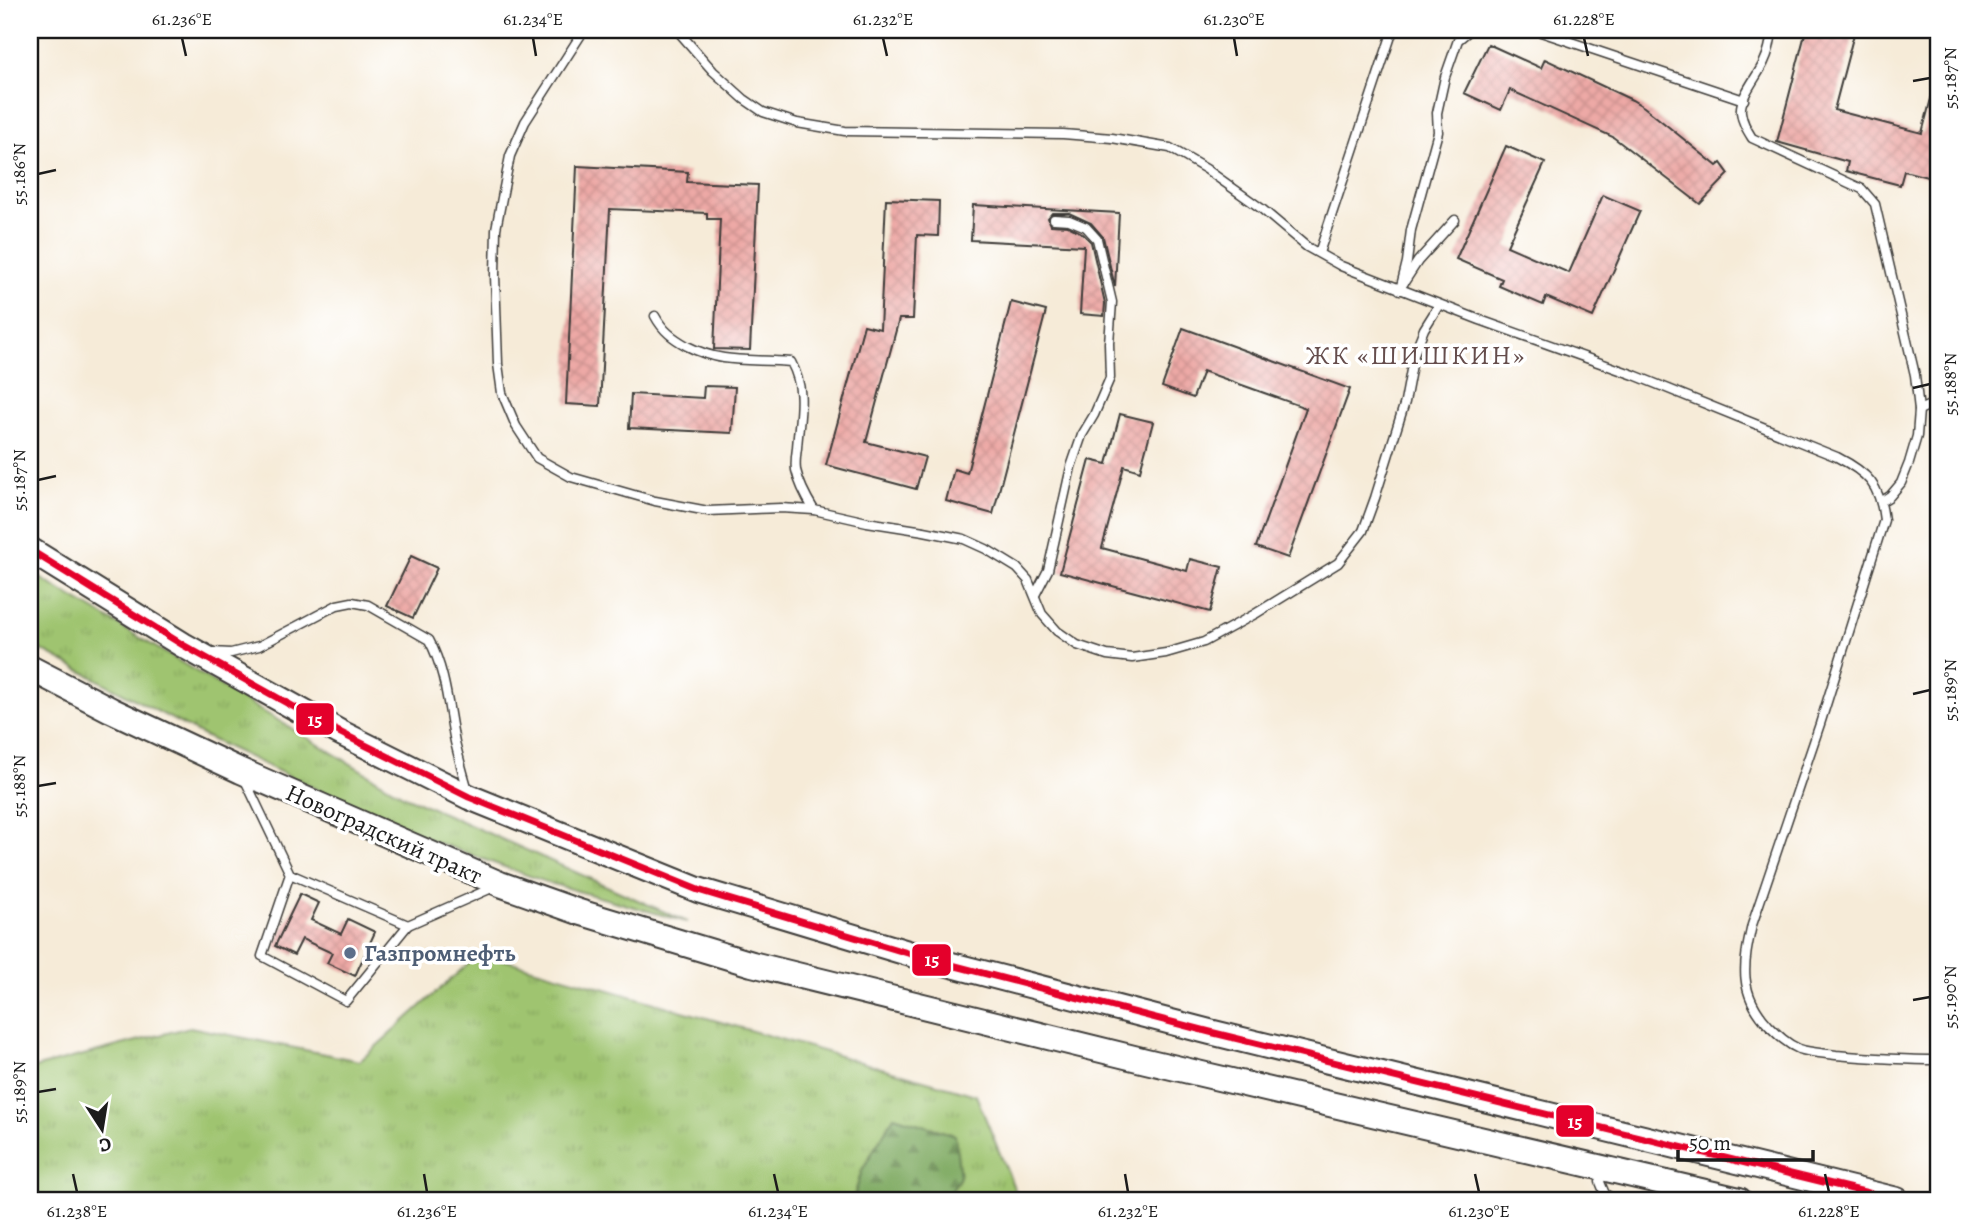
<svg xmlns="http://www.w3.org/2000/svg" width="1969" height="1230" font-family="Alegreya,serif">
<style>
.grass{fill:url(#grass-tufts);stroke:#5e7046;stroke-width:2}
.forest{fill:url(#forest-firs);stroke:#4e633f;stroke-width:2}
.building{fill:url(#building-cross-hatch)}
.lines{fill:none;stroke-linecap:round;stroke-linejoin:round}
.service-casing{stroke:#3d3b38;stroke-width:11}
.primary-casing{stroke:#3d3b38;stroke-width:28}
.service{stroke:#fff;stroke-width:8}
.primary{stroke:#fff;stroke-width:24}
.bus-1-casing{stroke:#fff;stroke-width:12}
.bus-1{stroke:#e4002b;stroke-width:7}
.ticks{fill:none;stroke:#1c1c1c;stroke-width:2.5}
.service-dot{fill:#5c6f8a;stroke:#fff;stroke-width:2.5}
.labels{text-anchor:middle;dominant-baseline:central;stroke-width:7;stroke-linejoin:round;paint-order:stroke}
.street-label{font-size:24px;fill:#1c1c1c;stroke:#fff}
.service-label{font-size:24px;font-weight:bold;fill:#4e5e75;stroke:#fff;text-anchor:start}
.neighbourhood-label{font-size:26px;letter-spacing:2px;fill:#654d4c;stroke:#fff}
.line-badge{stroke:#fff;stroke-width:2.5}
.badge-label{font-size:19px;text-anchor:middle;font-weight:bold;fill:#fff}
.neatline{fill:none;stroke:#1c1c1c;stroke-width:2.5}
.ticks-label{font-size:18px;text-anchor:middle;fill:#1c1c1c}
</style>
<defs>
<pattern id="grass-tufts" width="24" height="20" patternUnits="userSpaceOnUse" patternTransform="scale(1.75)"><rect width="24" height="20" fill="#9fc46f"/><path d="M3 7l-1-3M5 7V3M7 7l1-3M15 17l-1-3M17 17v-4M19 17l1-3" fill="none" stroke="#88a860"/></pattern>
<pattern id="forest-firs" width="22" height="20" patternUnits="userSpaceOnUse" patternTransform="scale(1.75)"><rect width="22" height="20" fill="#7faa62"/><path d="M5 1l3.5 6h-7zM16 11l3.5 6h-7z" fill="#678a50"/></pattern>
<pattern id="building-cross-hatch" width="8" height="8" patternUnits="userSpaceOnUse" patternTransform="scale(1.75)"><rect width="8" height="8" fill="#eda9a6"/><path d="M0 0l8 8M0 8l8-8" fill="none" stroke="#cb918e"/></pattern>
</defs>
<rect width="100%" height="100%" fill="#fff"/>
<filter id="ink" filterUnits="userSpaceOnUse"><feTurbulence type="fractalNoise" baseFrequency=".0143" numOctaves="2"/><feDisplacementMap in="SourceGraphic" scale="14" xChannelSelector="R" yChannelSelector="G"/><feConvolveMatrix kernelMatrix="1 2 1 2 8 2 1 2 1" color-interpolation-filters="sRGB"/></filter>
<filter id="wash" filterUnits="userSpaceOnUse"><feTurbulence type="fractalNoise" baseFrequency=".00686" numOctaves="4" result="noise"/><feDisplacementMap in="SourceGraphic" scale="28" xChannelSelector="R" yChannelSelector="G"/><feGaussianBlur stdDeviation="1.57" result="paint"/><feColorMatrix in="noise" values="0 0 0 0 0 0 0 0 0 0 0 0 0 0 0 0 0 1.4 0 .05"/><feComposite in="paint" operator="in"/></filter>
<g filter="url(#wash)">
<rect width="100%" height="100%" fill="#f6ebd8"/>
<g class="grass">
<polygon points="30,572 403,795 687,922 546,882 403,830 204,736 30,644"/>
<polygon points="480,953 976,1095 1019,1200 30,1200 30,1069 190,1027 360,1061"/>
</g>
<polygon class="forest" points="894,1116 955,1135 960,1177 945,1200 853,1200 862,1170"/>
<g id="blocks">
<g class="building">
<polygon points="1806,30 1855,30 1834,110 1922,133 1934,87 1939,87 1939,180 1904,171 1900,185 1846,171 1848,162 1777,142"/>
<polygon points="1488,44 1541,68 1545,59 1632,100 1644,107 1717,166 1721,163 1729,174 1700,204 1613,137 1510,90 1501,110 1464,93"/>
<polygon points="1506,146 1545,163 1507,246 1569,273 1603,195 1640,211 1593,317 1546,297 1543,305 1499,286 1502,279 1456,259"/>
<polygon points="577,166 688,172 687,182 758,185 750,350 714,349 720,219 707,219 707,213 610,209 600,406 566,404"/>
<polygon points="886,199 939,201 938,236 917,235 913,319 899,319 866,442 925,457 916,489 826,465 864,325 880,329"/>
<polygon points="973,205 1119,213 1115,287 1103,237 1091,223 1069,213 1052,213 1048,218 1051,225 1068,226 1082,233 1091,242 1105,303 1104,316 1080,314 1084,246 971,240"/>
<polygon points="1011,302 1046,311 993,514 946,501 954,469 967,473"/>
<polygon points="1183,328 1350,389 1288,558 1256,547 1306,408 1203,371 1193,398 1162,387"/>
<polygon points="704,386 735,387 732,433 629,428 631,394 703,398"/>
<polygon points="1120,414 1153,422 1140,471 1124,466 1102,548 1187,571 1190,559 1222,567 1210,612 1060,572 1090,460 1107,464"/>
<polygon points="411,556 437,568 413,618 387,606"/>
<polygon points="300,894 319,903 311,920 341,934 348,919 375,932 355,976 327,963 332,953 302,939 294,955 275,946"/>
</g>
</g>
</g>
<g filter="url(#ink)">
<use href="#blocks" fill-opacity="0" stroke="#3d3b38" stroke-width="2"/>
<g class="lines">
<defs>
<g id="service">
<polyline points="584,30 525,122 510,156 496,229 495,275 498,364 502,393 516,426 537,458 571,477 655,501 708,511 781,508 814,510"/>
<path d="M677 30 713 71 744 99 763 112 797 123 845 131 1063 134 1112 138 1170 148 1206 169 1262 209 1307 247 1341 266 1480 320 1634 375 1837 457C1868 473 1880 485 1884 520L1820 724 1752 925C1743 965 1738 993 1769 1026 1778 1035 1787 1044 1799 1049 1810 1053 1824 1053 1836 1055 1871 1058 1905 1060 1939 1060"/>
<polyline points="1535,30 1744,100"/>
<path d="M1772 30C1771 41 1769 52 1764 62 1758 76 1739 97 1741 112 1742 122 1747 130 1752 138L1862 189 1875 204 1915 375 1919 410 1917 436 1909 463 1901 483 1890 496 1882 501"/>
<polyline points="1319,253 1393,30"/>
<polyline points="1403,284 1418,261 1455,220"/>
<polyline points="1400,290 1407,262 1411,230 1438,132 1437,113 1445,77 1458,40 1470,30"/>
<path d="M655 316C663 331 673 338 687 346 724 365 752 358 791 362 807 392 799 416 797 448 796 455 795 463 796 470 799 484 806 497 814 510L867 522 924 531 964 539 986 549 1017 568 1028 580 1042 614 1057 631 1077 645 1107 655 1132 658 1166 653 1204 642 1255 614 1338 563 1363 531 1375 498 1405 402 1414 354 1424 329 1439 305"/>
<polyline points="1919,410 1939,401"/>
<polyline points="1035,595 1048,570 1071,467 1082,435 1094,415 1110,378 1109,343 1112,302 1097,239 1086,227 1069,220 1054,219"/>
<path d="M212 652 231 653 259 646 337 605 352 602 368 605 429 640C446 671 448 708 455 742 459 758 463 774 468 790"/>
<polyline points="245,780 290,874 408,925 494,887"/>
<polyline points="290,874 262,956 346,1001 408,925"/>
<polyline points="1603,1171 1600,1182 1605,1194 1615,1200"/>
</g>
<g id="primary">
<polyline points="30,550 183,645 339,732 469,797 698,890 921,957 1210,1032 1897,1200"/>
<polyline points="30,668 111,710 241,771 500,884 579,912 752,964 1146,1061 1739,1200"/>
</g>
</defs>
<use href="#service" class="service-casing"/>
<use href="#primary" class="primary-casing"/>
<use href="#service" class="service"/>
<use href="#primary" class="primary"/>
<defs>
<polyline id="bus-1" points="30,550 183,645 339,732 469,797 698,890 921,957 1210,1032 1897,1200"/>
</defs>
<use href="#bus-1" class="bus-1-casing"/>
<use href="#bus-1" class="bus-1"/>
</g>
</g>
<path class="ticks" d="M182 38 186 56M533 38 536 56M883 38 887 56M1234 38 1237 56M1584 38 1588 56M1913 81 1930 78M38 174 56 170M1913 388 1930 384M38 480 56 476M1913 694 1930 690M38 786 56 783M1913 1000 1930 997M38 1092 56 1089M73 1174 77 1192M424 1174 427 1192M774 1174 778 1192M1125 1174 1128 1192M1475 1174 1479 1192M1825 1174 1829 1192"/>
<circle class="service-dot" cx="350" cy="953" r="7"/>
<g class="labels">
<g class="street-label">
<text transform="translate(384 834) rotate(24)">Новоградский тракт</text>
</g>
<g class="service-label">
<text x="364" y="953">Газпромнефть</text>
</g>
<g class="neighbourhood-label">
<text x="1416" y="355">ЖК «ШИШКИН»</text>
</g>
</g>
<g class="line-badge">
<rect x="295" y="702" width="40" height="34" rx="7" fill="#e4002b"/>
<rect x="911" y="943" width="41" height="34" rx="7" fill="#e4002b"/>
<rect x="1555" y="1104" width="40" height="34" rx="7" fill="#e4002b"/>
</g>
<g class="badge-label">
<text x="315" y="726">15</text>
<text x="932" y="966">15</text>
<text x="1575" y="1128">15</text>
</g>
<rect width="1969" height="1230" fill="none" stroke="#fff" stroke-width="77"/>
<g transform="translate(102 1129) rotate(168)" stroke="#ffffff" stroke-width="5" paint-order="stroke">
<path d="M0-5L12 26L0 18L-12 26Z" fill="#1c1c1c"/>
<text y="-10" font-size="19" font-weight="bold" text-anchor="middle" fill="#1c1c1c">С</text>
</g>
<path d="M1678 1150v10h135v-10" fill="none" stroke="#1c1c1c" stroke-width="3.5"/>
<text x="1689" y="1150" font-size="21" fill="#1c1c1c" stroke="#ffffff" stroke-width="5" paint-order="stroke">50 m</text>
<rect x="38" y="38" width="1892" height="1154" class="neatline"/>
<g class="ticks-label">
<text x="182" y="25">61.236°E</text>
<text x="533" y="25">61.234°E</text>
<text x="883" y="25">61.232°E</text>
<text x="1234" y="25">61.230°E</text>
<text x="1584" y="25">61.228°E</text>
<text transform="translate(1950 78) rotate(-90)" y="6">55.187°N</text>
<text transform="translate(19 174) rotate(-90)" y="6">55.186°N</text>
<text transform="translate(1950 384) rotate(-90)" y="6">55.188°N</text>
<text transform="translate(19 480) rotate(-90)" y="6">55.187°N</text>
<text transform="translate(1950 690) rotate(-90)" y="6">55.189°N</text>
<text transform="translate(19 786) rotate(-90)" y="6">55.188°N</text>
<text transform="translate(1950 997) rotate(-90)" y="6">55.190°N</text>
<text transform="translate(19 1092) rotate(-90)" y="6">55.189°N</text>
<text x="77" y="1217">61.238°E</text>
<text x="427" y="1217">61.236°E</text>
<text x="778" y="1217">61.234°E</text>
<text x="1128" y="1217">61.232°E</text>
<text x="1479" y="1217">61.230°E</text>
<text x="1829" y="1217">61.228°E</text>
</g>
</svg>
